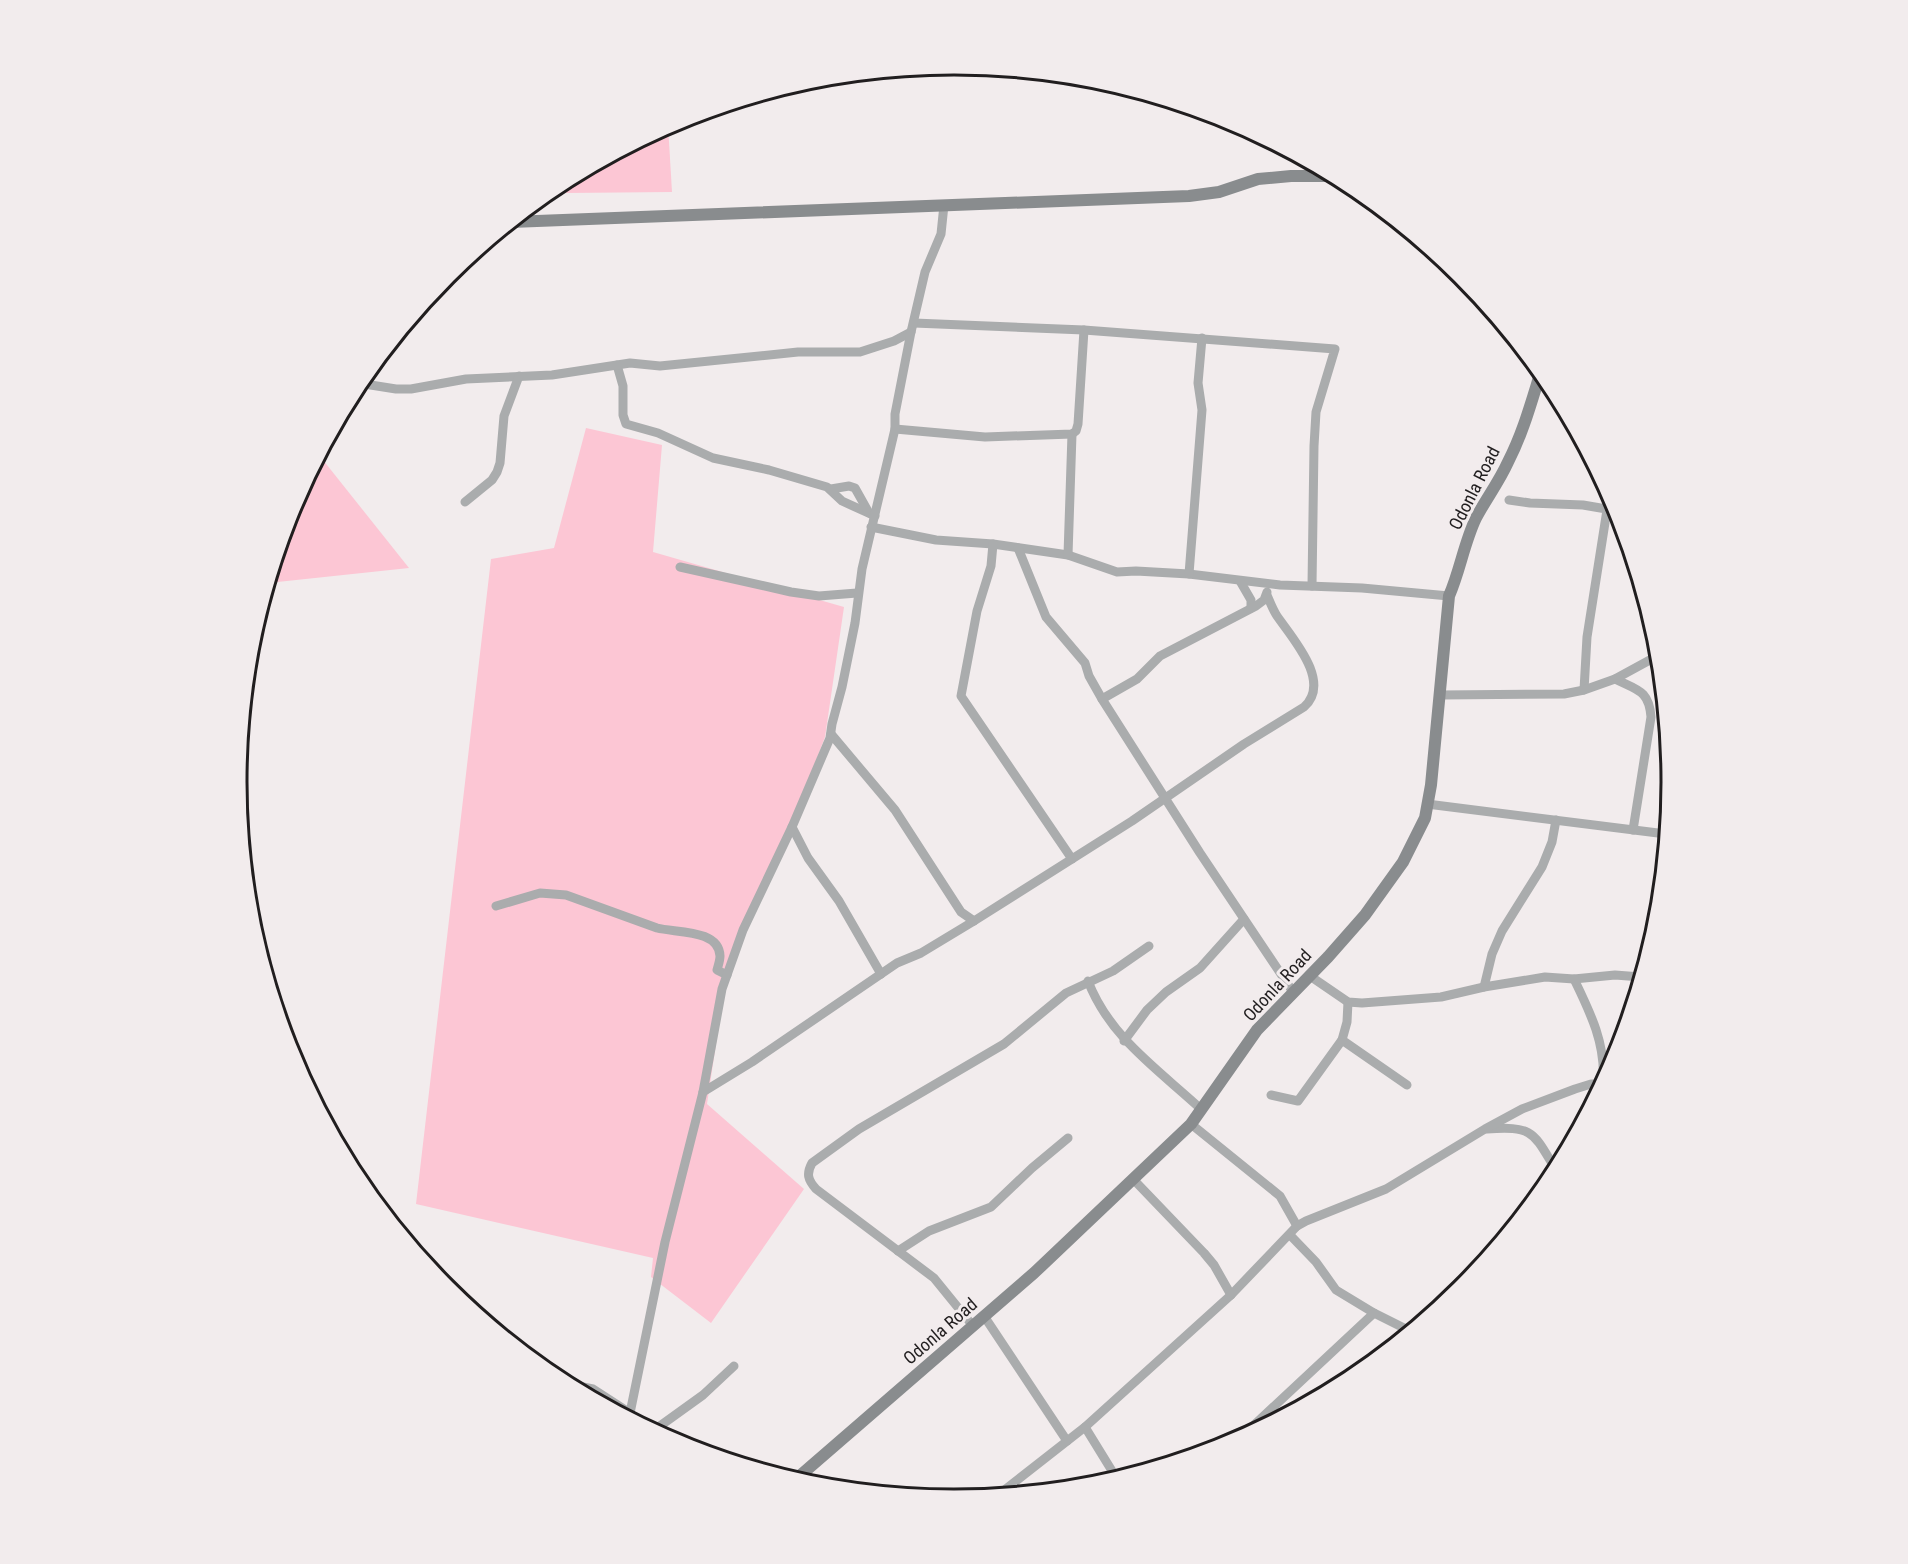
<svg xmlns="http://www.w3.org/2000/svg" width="1908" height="1564" font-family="'Roboto Condensed',sans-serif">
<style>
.green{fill:#fcc6d4}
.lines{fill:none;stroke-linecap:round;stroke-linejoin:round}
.street{stroke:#aaacad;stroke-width:9}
.secondary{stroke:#898c8e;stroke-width:12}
.labels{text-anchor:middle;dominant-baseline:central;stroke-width:6;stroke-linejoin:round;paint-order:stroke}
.street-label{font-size:18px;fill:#211e1f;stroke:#f2eced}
.rim{fill:none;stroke:#211e1f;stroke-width:3}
</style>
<rect width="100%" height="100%" fill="#f2eced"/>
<g class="green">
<polygon points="668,125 672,192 566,193 559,183"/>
<polygon points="586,428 662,445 653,552 844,607 825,737 776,865 746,933 723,997 707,1104 804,1189 711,1323 651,1277 653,1258 416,1204 491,559 554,548"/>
<polygon points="319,455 409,568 268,583 291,507"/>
</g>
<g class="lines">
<g class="street">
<polyline points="914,323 1084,330 1335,349 1316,412 1314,446 1312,586"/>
<polyline points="617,365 623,386 623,415 626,424 658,433 713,458 769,470 827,487 842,501 875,516"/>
<polyline points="358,383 396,389 411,389 466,379 552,375 630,363 660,366 798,352 860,352 894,341 911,332"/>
<polyline points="895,429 985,437 1072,434 1076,431 1078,424 1084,330"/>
<polyline points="831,489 849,486 855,488 869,513"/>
<polyline points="1509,500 1530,503 1583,505 1618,511"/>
<polyline points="465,502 492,480 497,472 500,463 504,416 519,376"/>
<polyline points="871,527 936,540 993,544 1068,555 1117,572 1136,571 1189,574 1280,585 1362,588 1449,596"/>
<polyline points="993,544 991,566 977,611 961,696 1072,859"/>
<polyline points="1018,548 1046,617 1085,663 1089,676 1102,699 1200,853 1293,992"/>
<polyline points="1068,555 1072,434"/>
<polyline points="680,567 791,592 819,596 857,593"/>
<polyline points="1189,574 1202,410 1198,383 1202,338"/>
<polyline points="1240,581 1251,600 1251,608"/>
<path d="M1615 679C1637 690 1649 690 1651 717L1633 830"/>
<polyline points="1584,690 1587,637 1607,510"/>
<polyline points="1441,695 1564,694 1584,690 1615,679 1659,655"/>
<polyline points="1102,699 1137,679 1160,656 1256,606 1264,600 1267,592"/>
<polyline points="831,734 895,810 961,912 974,921"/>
<polyline points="1427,804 1666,834"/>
<polyline points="792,827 808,858 839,901 881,974"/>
<path d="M496 906 540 893 566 895 657 928C676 933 719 929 720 956 720 961 718 966 717 970L727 975"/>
<polyline points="1310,976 1348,1002 1362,1003 1441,997 1484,987 1545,977 1574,979 1615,975 1641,977"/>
<path d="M1574 979C1590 1012 1606 1044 1603 1082"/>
<path d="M1088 981C1110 1038 1159 1070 1202 1110"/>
<polyline points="1484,987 1492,954 1502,931 1542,867 1552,842 1556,820"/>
<polyline points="1348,1002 1347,1022 1342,1040 1407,1085"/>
<polyline points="1124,1041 1147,1010 1166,992 1200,968 1244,919"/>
<path d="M703 1092 752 1062 897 963 921 953 974 921 1132 821 1244 744 1304 707C1332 682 1293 639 1277 616 1273 610 1270 602 1267 595"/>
<polyline points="1271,1095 1298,1101 1342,1040"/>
<polyline points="1191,1124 1280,1196 1297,1226"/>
<path d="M1487 1129C1534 1126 1533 1132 1556 1170"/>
<polyline points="1133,1179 1204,1253 1214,1265 1231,1295"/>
<polyline points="1290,1235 1316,1262 1336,1290 1374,1313 1410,1331"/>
<polyline points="898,1251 929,1231 991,1207 1032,1168 1068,1138"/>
<polyline points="984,1316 1067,1441"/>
<path d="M973 1326 934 1278 816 1189C808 1180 806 1174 812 1163L859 1129 1004 1044 1066 993 1113 971 1149 946"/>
<polyline points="563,1383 593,1389 630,1413"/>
<polyline points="629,1418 665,1242 703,1092 722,989 743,930 792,827 830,738 832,724 842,687 855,623 862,569 895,429 895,414 911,332 925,272 941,234 944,205"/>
<polyline points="1085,1427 1117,1479"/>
<polyline points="653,1431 703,1395 734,1366"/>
<polyline points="1239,1439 1374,1313"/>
<polyline points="998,1495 1085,1427 1231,1295 1297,1226 1306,1221 1386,1189 1485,1129 1522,1109 1575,1089 1591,1084 1602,1084"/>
</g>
<g class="secondary">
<polyline points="511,222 1189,196 1219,192 1258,179 1291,176 1335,176"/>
<path d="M795 1480 1034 1273 1191 1124 1257 1030 1328 957 1365 915 1403 862 1425 818 1431 785 1449 596C1460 571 1464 543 1476 518 1486 499 1499 482 1508 462 1523 433 1531 403 1541 371"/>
</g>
</g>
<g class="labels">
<g class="street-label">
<text transform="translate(1474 488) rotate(-63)">Odonla Road</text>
<text transform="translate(1277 985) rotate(-47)">Odonla Road</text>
<text transform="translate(940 1331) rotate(-41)">Odonla Road</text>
</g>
</g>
<path d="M0 0H1908V1564H0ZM247 782a707 707 0 1 1 1414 0a707 707 0 1 1-1414 0Z" fill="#f2eced" fill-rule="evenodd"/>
<path class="rim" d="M247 782a707 707 0 1 1 1414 0a707 707 0 1 1-1414 0Z"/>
</svg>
